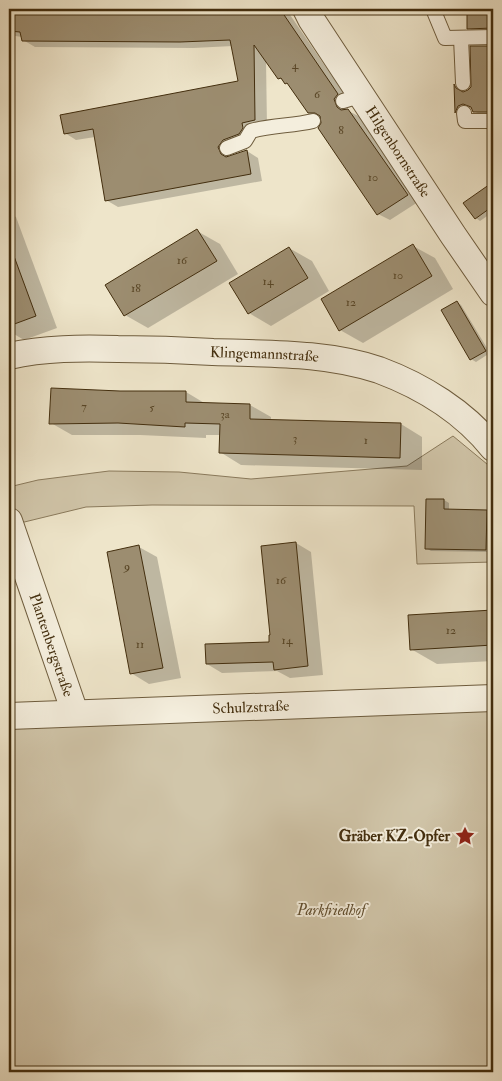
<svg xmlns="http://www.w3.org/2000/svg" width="502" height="1081" font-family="'IM FELL Double Pica',serif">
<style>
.green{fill:#d1c6aa;stroke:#8a7a5c}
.shadow{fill:#0003}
.building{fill:#9c8d70;stroke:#432e0e}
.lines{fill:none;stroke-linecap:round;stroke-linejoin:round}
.lane-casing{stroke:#6e5c3d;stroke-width:16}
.street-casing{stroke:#6e5c3d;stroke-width:28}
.lane{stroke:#f4eedd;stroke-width:14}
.street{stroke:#f4eedd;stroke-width:26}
.labels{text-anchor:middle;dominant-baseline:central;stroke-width:4;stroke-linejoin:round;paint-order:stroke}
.number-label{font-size:12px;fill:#594626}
.street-label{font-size:15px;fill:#432e0e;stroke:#f4eedd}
.poi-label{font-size:15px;font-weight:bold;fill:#432e0e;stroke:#f4eedd;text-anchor:end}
.park-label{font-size:15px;font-style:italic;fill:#5f4c2d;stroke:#f4eedd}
</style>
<rect width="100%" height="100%" fill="#eee5ca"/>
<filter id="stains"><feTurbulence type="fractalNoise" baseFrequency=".004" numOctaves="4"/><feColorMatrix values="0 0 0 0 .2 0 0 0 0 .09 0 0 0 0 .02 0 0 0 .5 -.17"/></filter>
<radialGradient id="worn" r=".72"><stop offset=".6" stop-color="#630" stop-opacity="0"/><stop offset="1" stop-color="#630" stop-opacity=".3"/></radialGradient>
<g class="green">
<polygon points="453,436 493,469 493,562 417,564 414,506 152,505 86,507 12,525 9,517 9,487 38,480 109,471 179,472 251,479 407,466"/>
<polygon points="493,700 493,1072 9,1072 9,717"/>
</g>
<g class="shadow">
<polygon points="9,9 286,9 349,101 346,107 347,110 360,117 418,202 390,220 378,214 323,124 322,119 308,112 290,85 279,78 266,59 267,127 230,154 230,157 247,151 258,158 262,181 118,207 106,200 95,137 76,140 65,133 240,82 233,46 193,48 35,47 23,40 22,37 9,35"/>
<polygon points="468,9 493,9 493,32 475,32 468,28"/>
<polygon points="471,47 493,47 493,116 481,115 474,111 471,107 465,110 462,115 456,112 456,86 461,89 463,93 469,91 472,87"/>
<polygon points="493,183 493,212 480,221 476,218 465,203"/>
<polygon points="9,213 16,217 57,328 24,340 9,331"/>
<polygon points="197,231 220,244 238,274 148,328 125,315 107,285"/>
<polygon points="413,246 435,258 453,289 363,343 340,330"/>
<polygon points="289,248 312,261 329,291 271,326 249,313"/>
<polygon points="457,302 461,305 490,353 476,362 471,359"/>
<polygon points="120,392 186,392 206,404 250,405 271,417 271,421 401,424 422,437 422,470 241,465 220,452 221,435 206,435 206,438 140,435 72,435 51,423"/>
<polygon points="444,500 449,503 449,510 486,511 491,514 490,552 431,551 426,548"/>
<polygon points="296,543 311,552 323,675 290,678 277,671 222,673 207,664 271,643"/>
<polygon points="139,547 157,557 181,678 149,684 131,673"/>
<polygon points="493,611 493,661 437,664 411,649 409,616"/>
<polygon points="9,669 13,682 9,683"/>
</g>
<g class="building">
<polygon points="9,9 280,9 338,94 334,99 337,107 341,110 348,109 408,195 377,215 318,128 321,123 320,116 315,113 308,113 287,83 285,84 281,78 278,79 254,45 255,120 242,123 243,128 239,134 223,140 218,147 221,154 226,157 247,150 251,174 105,201 93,129 64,134 60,115 238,81 230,40 180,42 22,41 20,32 9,31"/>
<polygon points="467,9 493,9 493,28 467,29"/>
<polygon points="470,46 493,46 493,112 473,112 471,107 463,104 458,106 455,113 454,84 456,88 463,92 468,90 471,87"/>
<polygon points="493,182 493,206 475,219 463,203"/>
<polygon points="197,229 217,261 124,316 105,285"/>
<polygon points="413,244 432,276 339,331 321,299"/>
<polygon points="289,247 308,278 248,314 229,283"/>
<polygon points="11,248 36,316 9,326 9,249"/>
<polygon points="457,301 486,351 470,360 441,310"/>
<polygon points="51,388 120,391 186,391 186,402 250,404 250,419 401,423 400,458 219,453 220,424 185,423 185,427 118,423 49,424"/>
<polygon points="426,499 444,499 444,509 487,510 486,550 425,549"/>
<polygon points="296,542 308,666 274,670 273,662 206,664 205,644 269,642 269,635 270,635 261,546"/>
<polygon points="139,545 163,668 130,674 107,552"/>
<polygon points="493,610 493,645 410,650 408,615"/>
</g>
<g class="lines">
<defs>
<g id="lane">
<polyline points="433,9 445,38 493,37"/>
<polyline points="461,38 463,83"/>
<polyline points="343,101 353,98 363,97"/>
<polyline points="464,113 465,121 493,121"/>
<path d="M227 148 245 141 251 131C271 125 293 126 313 121"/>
</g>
<g id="street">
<path id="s1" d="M306 9 311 19 453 235 493 293"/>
<path id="s2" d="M9 356C45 348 81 348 118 349 150 349 181 350 213 352 268 354 326 352 379 370 422 386 464 412 493 448"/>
<path id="s3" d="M9 521 75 713"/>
<path id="s4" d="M9 716 493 698"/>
</g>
</defs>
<use href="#lane" class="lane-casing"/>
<use href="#street" class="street-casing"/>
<use href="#lane" class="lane"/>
<use href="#street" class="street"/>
</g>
<defs>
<symbol id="sight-bare" viewBox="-9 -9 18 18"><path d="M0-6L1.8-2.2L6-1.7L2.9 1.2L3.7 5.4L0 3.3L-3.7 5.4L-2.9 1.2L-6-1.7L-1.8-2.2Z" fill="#8f2418" stroke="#f4eedd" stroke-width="2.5" paint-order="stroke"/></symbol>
</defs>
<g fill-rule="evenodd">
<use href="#sight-bare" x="451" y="822" width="28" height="28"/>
</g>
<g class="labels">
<g class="number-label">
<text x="295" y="65">4</text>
<text x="317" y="94">6</text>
<text x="341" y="130">8</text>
<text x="373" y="177">10</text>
<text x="182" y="260">16</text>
<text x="398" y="275">10</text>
<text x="268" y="281">14</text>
<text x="136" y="288">18</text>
<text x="351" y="302">12</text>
<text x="84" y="406">7</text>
<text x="152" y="407">5</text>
<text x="225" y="414">3a</text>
<text x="295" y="438">3</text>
<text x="366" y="440">1</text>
<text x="127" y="566">9</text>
<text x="281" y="580">16</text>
<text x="451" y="630">12</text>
<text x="287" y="640">14</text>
<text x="140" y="644">11</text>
</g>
<g class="street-label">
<text stroke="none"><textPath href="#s1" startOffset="170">Hilgenbornstraße</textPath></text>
<text stroke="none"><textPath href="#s2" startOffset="256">Klingemannstraße</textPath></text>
<text stroke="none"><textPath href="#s3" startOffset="131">Plantenbergstraße</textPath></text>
<text stroke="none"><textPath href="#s4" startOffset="242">Schulzstraße</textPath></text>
</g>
<g class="poi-label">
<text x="450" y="836">Gräber KZ-Opfer</text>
</g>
<g class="park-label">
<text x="331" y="910">Parkfriedhof</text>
</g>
</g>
<rect width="502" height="1081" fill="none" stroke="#eee5ca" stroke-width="30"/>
<rect x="10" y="10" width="482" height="1061" fill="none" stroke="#432e0e" stroke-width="2.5"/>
<rect x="15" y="15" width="472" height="1051" fill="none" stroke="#432e0e"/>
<rect width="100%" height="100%" filter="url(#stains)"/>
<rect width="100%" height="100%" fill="url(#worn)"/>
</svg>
